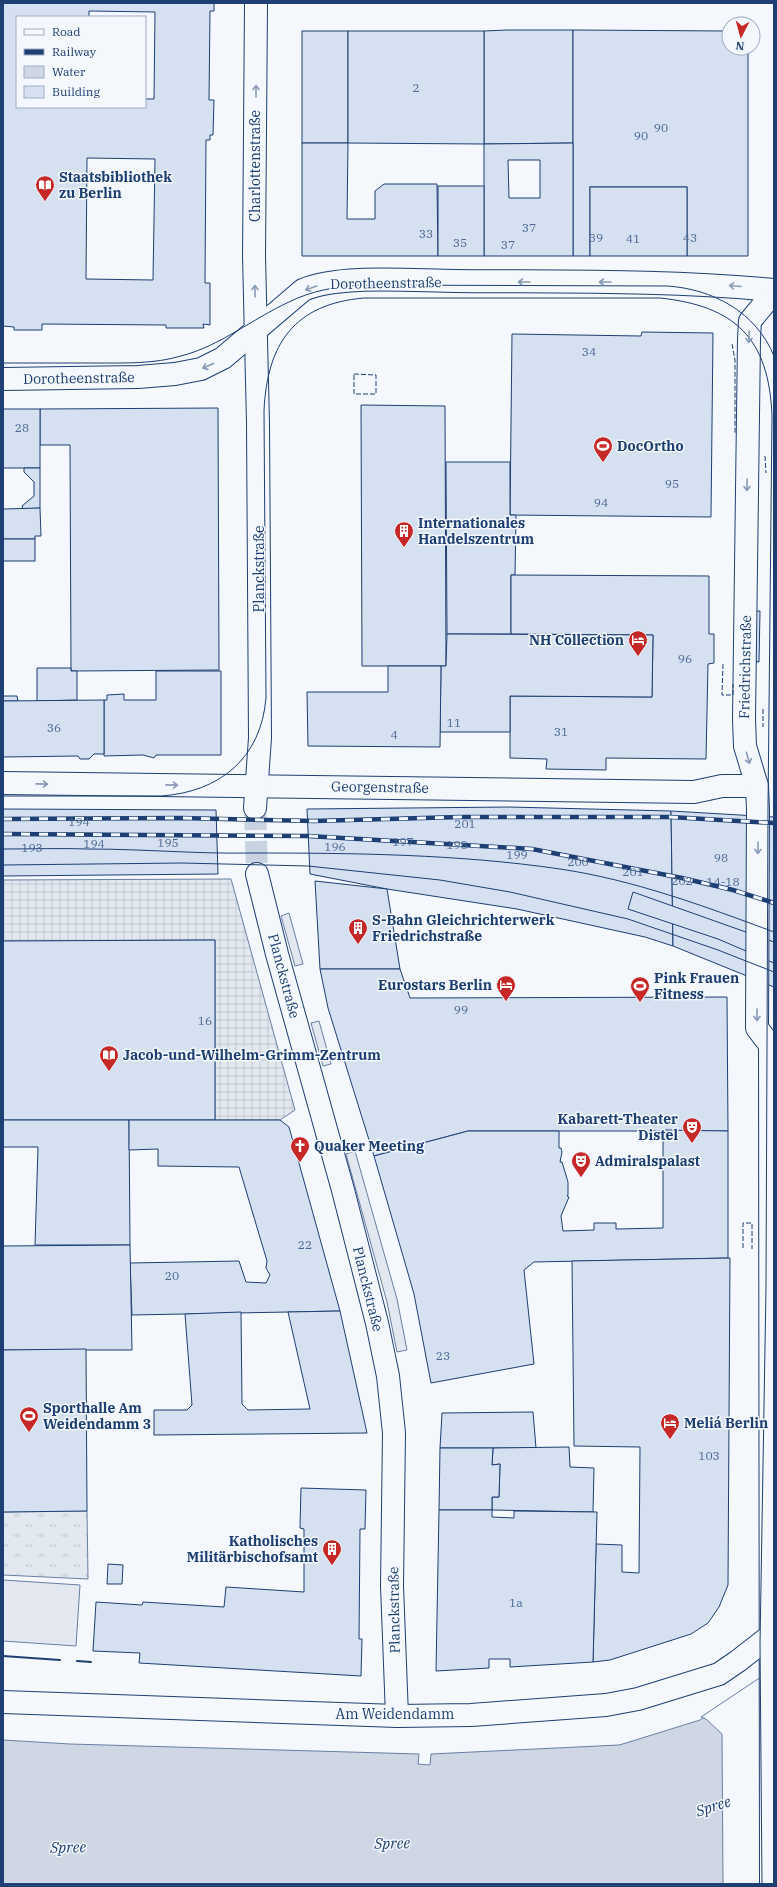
<svg xmlns="http://www.w3.org/2000/svg" width="777" height="1887" font-family="'IBM Plex Serif',serif">
<style>
.grass{fill:url(#grass-tufts);stroke:#687fa3}
.parking{fill:#e3e8f0;stroke:#687fa3}
.plaza{fill:url(#plaza-grid);stroke:#687fa3}
.water{fill:#cfd7e4;stroke:#687fa3}
.pier{fill:#f4f7fb;stroke:#687fa3}
.building{fill:#d5e0f0;stroke:#1d3f73;fill-rule:evenodd}
.lines{fill:none;stroke-linecap:round;stroke-linejoin:round}
.minor-tunnel{stroke:#c9d2e0;stroke-width:22;stroke-dasharray:22 11;stroke-linecap:butt}
.minor-casing{stroke:#1d3f73;stroke-width:24}
.major-casing{stroke:#1d3f73;stroke-width:24}
.minor{stroke:#f4f7fb;stroke-width:22}
.major{stroke:#f4f7fb;stroke-width:22}
.tram{stroke:#1d3f73;stroke-width:1}
.rail-casing{stroke:#1d3f73;stroke-width:4.5}
.rail{stroke:#f4f7fb;stroke-width:3;stroke-dasharray:9;stroke-linecap:butt}
.fence{stroke:#1d3f73;stroke-width:1;stroke-dasharray:5 2;stroke-linecap:butt}
.wall{stroke:#1d3f73;stroke-width:2}
.oneway{stroke:#889bb7}
.labels{text-anchor:middle;dominant-baseline:central;stroke-width:3;stroke-linejoin:round;paint-order:stroke}
.number-label{font-size:12px;fill:#4b6792}
.street-label{font-size:14px;fill:#1d3f73;stroke:#f4f7fb}
.poi-label{font-size:14px;font-weight:bold;fill:#1d3f73;stroke:#f4f7fb;text-anchor:start}
.water-label{font-size:15px;font-style:italic;fill:#1d3f73;stroke:#f4f7fb}
</style>
<defs>
<pattern id="grass-tufts" width="24" height="20" patternUnits="userSpaceOnUse"><rect width="24" height="20" fill="#e3e9f0"/><path d="M3 7l-1-3M5 7V3M7 7l1-3M15 17l-1-3M17 17v-4M19 17l1-3" fill="none" stroke="#c2c9d1"/></pattern>
<pattern id="plaza-grid" width="8" height="8" patternUnits="userSpaceOnUse"><rect width="8" height="8" fill="#e3e8f0"/><path d="M0 4h8M4 0v8" fill="none" stroke="#c2c8d1"/></pattern>
</defs>
<rect width="100%" height="100%" fill="#f4f7fb"/>
<polygon class="grass" points="87,1511 88,1579 3,1575 3,1512"/>
<g class="parking">
<polygon points="289,913 303,964 295,966 281,916"/>
<polygon points="319,1021 331,1064 323,1066 311,1023"/>
<polygon points="355,1151 397,1299 407,1350 397,1352 387,1302 346,1154"/>
<polygon points="3,1580 80,1585 76,1646 3,1641"/>
</g>
<polygon class="plaza" points="231,879 295,1110 280,1120 215,1120 215,940 3,941 3,880"/>
<polygon class="water" points="774,1671 774,1884 3,1884 3,1740 70,1744 419,1754 418,1764 430,1765 431,1754 619,1745 626,1743 700,1720"/>
<polygon class="pier" points="773,1669 774,1884 723,1884 722,1734 706,1719 701,1717"/>
<g class="building">
<path d="M3 3H214V11H210L209 100H214L213 135H210V140H206L205 283H210V325L203 324 204 328H166V325L42 324V330H14V327L3 326ZM89 11 155 12 154 99H145V107H17V17H89ZM87 158 155 159 153 280 86 279Z"/>
<polygon points="507,30 573,30 573,143 484,144 484,31"/>
<polygon points="573,30 729,31 729,48 748,48 748,256 687,256 687,187 590,187 590,256 573,256"/>
<rect x="302" y="31" width="46" height="112"/>
<polygon points="348,31 484,31 484,144 348,143"/>
<polygon points="302,143 348,143 347,219 375,219 375,191 384,184 437,184 438,256 302,256"/>
<path d="M573 143V256H484V144ZM508 160H540V198H509Z"/>
<rect x="438" y="186" width="46" height="70"/>
<rect x="590" y="187" width="97" height="69"/>
<polygon points="642,332 713,333 711,517 510,515 512,334 641,336"/>
<polygon points="361,405 445,406 446,666 362,666"/>
<polygon points="218,408 219,670 71,671 70,445 40,445 40,409"/>
<rect x="3" y="409" width="37" height="59"/>
<polygon points="446,462 510,462 510,515 516,515 515,575 511,575 511,634 447,634"/>
<polygon points="24,468 40,468 40,508 23,509 22,506 34,496 34,482 24,472"/>
<polygon points="40,508 41,536 35,536 35,539 3,539 3,509"/>
<rect x="3" y="539" width="32" height="22"/>
<polygon points="511,575 709,576 709,634 714,634 714,663 708,664 706,759 606,758 606,770 546,769 547,759 510,758 510,696 652,697 653,635 511,634"/>
<polygon points="755,611 760,611 759,662 754,661"/>
<polygon points="447,634 653,635 652,697 510,696 510,732 440,732 441,666 446,666"/>
<polygon points="388,666 441,666 440,747 308,746 307,692 388,692"/>
<polygon points="37,668 71,668 71,671 77,671 77,700 37,701"/>
<polygon points="156,671 221,671 221,755 156,755 154,758 143,755 104,756 104,700 107,700 107,695 124,694 124,700 156,700"/>
<polygon points="3,696 17,696 18,701 3,701"/>
<polygon points="104,700 104,754 94,754 89,759 80,759 78,756 3,757 3,701"/>
<polygon points="509,807 671,811 673,946 645,937 517,909 387,889 310,874 307,809"/>
<polygon points="3,809 216,810 218,874 3,876"/>
<polygon points="671,811 774,817 774,987 673,946"/>
<polygon points="315,881 387,889 400,969 320,969"/>
<polygon points="633,892 774,942 774,963 718,939 628,909"/>
<polygon points="215,940 215,1120 3,1120 3,941"/>
<polygon points="320,969 400,969 410,998 727,997 728,1131 468,1131 374,1156 328,1008"/>
<polygon points="3,1120 129,1120 130,1245 35,1245 38,1147 3,1147"/>
<polygon points="129,1120 280,1120 289,1127 340,1311 132,1315 130,1263 239,1261 246,1282 266,1283 270,1275 266,1268 267,1261 239,1167 158,1166 158,1149 129,1150"/>
<polygon points="663,1130 728,1131 728,1258 534,1262 524,1270 534,1364 431,1383 414,1294 374,1156 468,1131 559,1131 559,1148 561,1148 562,1152 560,1162 562,1162 568,1182 568,1195 567,1196 569,1197 561,1216 563,1231 594,1230 594,1223 616,1223 616,1229 663,1228"/>
<polygon points="130,1245 132,1350 3,1350 3,1246"/>
<polygon points="730,1258 728,1585 719,1607 708,1623 691,1634 610,1660 593,1662 596,1544 622,1545 622,1572 639,1573 640,1447 574,1446 572,1261"/>
<polygon points="340,1311 367,1433 154,1435 154,1410 187,1410 192,1405 185,1314 241,1312 242,1404 248,1410 310,1409 288,1312"/>
<polygon points="86,1349 87,1511 3,1512 3,1350"/>
<polygon points="533,1412 536,1448 440,1448 442,1413"/>
<polygon points="569,1447 570,1467 594,1468 593,1512 492,1510 492,1497 499,1497 500,1464 492,1465 493,1448"/>
<polygon points="440,1448 493,1448 492,1465 500,1464 499,1497 492,1497 492,1510 439,1510"/>
<polygon points="301,1488 366,1490 365,1529 360,1529 359,1639 362,1639 361,1676 139,1663 140,1653 93,1651 96,1602 142,1605 143,1602 224,1607 226,1587 304,1592 304,1529 300,1528"/>
<polygon points="439,1510 492,1510 492,1517 514,1518 514,1511 597,1512 593,1662 510,1667 510,1659 489,1659 489,1668 436,1671"/>
<polygon points="108,1564 123,1565 122,1584 107,1584"/>
</g>
<g class="lines">
<polyline class="minor-tunnel" points="255,808 257,874"/>
<defs>
<g id="minor">
<path d="M3 379 138 377 175 374 201 369 223 358 303 290C338 274 416 281 456 281 562 282 668 280 774 290"/>
<polyline points="3,783 694,792 722,786 757,786"/>
<polyline points="255,808 260,738 258,423 254,256 256,3"/>
<polyline points="257,874 277,954 343,1190 377,1323 388,1376 394,1433 392,1586 397,1716"/>
<polyline points="3,1702 397,1716 471,1715 606,1705 638,1699 719,1674 738,1661 774,1633"/>
</g>
<polyline id="major" points="771,1884 770,1045 757,1028 758,809 757,786 745,746 744,719 749,339 750,321 774,292"/>
</defs>
<use href="#minor" class="minor-casing"/>
<use href="#major" class="major-casing"/>
<use href="#minor" class="minor"/>
<use href="#major" class="major"/>
<g class="tram">
<path d="M3 363C34 363 66 363 97 363 125 363 154 364 181 356 220 346 252 319 289 302 311 291 334 287 359 285L667 286C713 289 756 312 774 356"/>
<path d="M3 796H161C220 792 261 758 266 698L264 411C267 344 294 304 364 298H660C735 306 769 338 772 416L768 807 766 1287 760 1644 762 1884"/>
<path d="M3 849C32 849 61 848 89 849 143 849 197 854 250 853 353 853 457 854 560 869 634 880 704 906 774 932"/>
<polyline points="3,865 182,863 308,866 440,880 510,892 628,919 718,950 774,972"/>
</g>
<defs>
<g id="rail">
<polyline points="3,819 180,818 314,821 460,817 670,817 774,823"/>
<polyline points="3,834 308,836 532,849 682,878 733,890 774,903"/>
</g>
</defs>
<use href="#rail" class="rail-casing"/>
<use href="#rail" class="rail"/>
<g class="fence">
<polyline points="732,344 735,360 735,433"/>
<polygon points="354,374 376,375 376,394 354,394"/>
<polyline points="765,456 766,473"/>
<polyline points="723,664 722,695 733,695 733,684"/>
<polyline points="763,709 763,727"/>
<polyline points="743,1248 743,1223 752,1223 752,1249"/>
</g>
<g class="wall">
<polyline points="3,1656 60,1660"/>
<polyline points="77,1661 91,1662"/>
</g>
</g>
<defs><path id="oneway-shaft" d="M-6 0H5M1.5-3L5.5 0L1.5 3" fill="none" stroke-width="1.6" stroke-linecap="round" stroke-linejoin="round"/></defs>
<g class="oneway">
<use href="#oneway-shaft" transform="translate(256 91) rotate(-90)"/>
<use href="#oneway-shaft" transform="translate(524 282) rotate(-180)"/>
<use href="#oneway-shaft" transform="translate(605 282) rotate(-180)"/>
<use href="#oneway-shaft" transform="translate(735 286) rotate(-175)"/>
<use href="#oneway-shaft" transform="translate(311 288) rotate(160)"/>
<use href="#oneway-shaft" transform="translate(255 291) rotate(-91)"/>
<use href="#oneway-shaft" transform="translate(749 337) rotate(93)"/>
<use href="#oneway-shaft" transform="translate(208 366) rotate(156)"/>
<use href="#oneway-shaft" transform="translate(747 485) rotate(91)"/>
<use href="#oneway-shaft" transform="translate(748 758) rotate(74)"/>
<use href="#oneway-shaft" transform="translate(42 784) rotate(1)"/>
<use href="#oneway-shaft" transform="translate(172 785) rotate(1)"/>
<use href="#oneway-shaft" transform="translate(758 848) rotate(91)"/>
<use href="#oneway-shaft" transform="translate(757 1015) rotate(90)"/>
</g>
<defs>
<symbol id="library-pin" viewBox="-11 -11 22 30"><path d="M0 17L-7.5 6A9.5 9.5 0 1 1 7.5 6Z" fill="#c62828" stroke="#f4f7fb"/><path d="M-6-4Q-3-5.5-.7-3.5V5Q-3 3-6 4ZM6-4Q3-5.5 .7-3.5V5Q3 3 6 4Z" fill="#fff"/></symbol>
<symbol id="stadium-pin" viewBox="-11 -11 22 30"><path d="M0 17L-7.5 6A9.5 9.5 0 1 1 7.5 6Z" fill="#c62828" stroke="#f4f7fb"/><path d="M0-5a6.5 5 0 1 0 0 10a6.5 5 0 1 0 0-10ZM-3.5-1.8h7v3.6h-7Z" fill="#fff"/></symbol>
<symbol id="building-pin" viewBox="-11 -11 22 30"><path d="M0 17L-7.5 6A9.5 9.5 0 1 1 7.5 6Z" fill="#c62828" stroke="#f4f7fb"/><path d="M-4-6H4V6H1V3H-1V6H-4ZM-2.5-4.3h1.7v1.8h-1.7ZM.8-4.3h1.7v1.8H.8ZM-2.5-1h1.7V.8h-1.7ZM.8-1h1.7V.8H.8Z" fill="#fff"/></symbol>
<symbol id="hotel-pin" viewBox="-11 -11 22 30"><path d="M0 17L-7.5 6A9.5 9.5 0 1 1 7.5 6Z" fill="#c62828" stroke="#f4f7fb"/><path d="M-6-4.5h1.5V1H6V5H4.5V3h-9V5H-6ZM-4 0a1.8 1.8 0 1 1 3.6 0ZM.5 0V-2.5h3Q6-2.5 6 0Z" fill="#fff"/></symbol>
<symbol id="theatre-pin" viewBox="-11 -11 22 30"><path d="M0 17L-7.5 6A9.5 9.5 0 1 1 7.5 6Z" fill="#c62828" stroke="#f4f7fb"/><path d="M-5-5.5Q0-4 5-5.5V0Q5 5 0 6Q-5 5-5 0ZM-3.3-2.5H-1v1.5H-3.3ZM1-2.5H3.3v1.5H1ZM-2.8 1Q0 5.5 2.8 1Z" fill="#fff"/></symbol>
<symbol id="church-pin" viewBox="-11 -11 22 30"><path d="M0 17L-7.5 6A9.5 9.5 0 1 1 7.5 6Z" fill="#c62828" stroke="#f4f7fb"/><path d="M-1.2-6h2.4v3.5h3.3v2.4h-3.3V6h-2.4V-.1h-3.3v-2.4h3.3Z" fill="#fff"/></symbol>
</defs>
<g fill-rule="evenodd">
<use href="#library-pin" x="34" y="174" width="22" height="30"/>
<use href="#stadium-pin" x="592" y="435" width="22" height="30"/>
<use href="#building-pin" x="393" y="520" width="22" height="30"/>
<use href="#hotel-pin" x="627" y="629" width="22" height="30"/>
<use href="#building-pin" x="347" y="917" width="22" height="30"/>
<use href="#hotel-pin" x="495" y="974" width="22" height="30"/>
<use href="#stadium-pin" x="629" y="975" width="22" height="30"/>
<use href="#library-pin" x="98" y="1044" width="22" height="30"/>
<use href="#theatre-pin" x="681" y="1116" width="22" height="30"/>
<use href="#church-pin" x="289" y="1135" width="22" height="30"/>
<use href="#theatre-pin" x="570" y="1150" width="22" height="30"/>
<use href="#stadium-pin" x="18" y="1405" width="22" height="30"/>
<use href="#hotel-pin" x="659" y="1412" width="22" height="30"/>
<use href="#building-pin" x="321" y="1538" width="22" height="30"/>
</g>
<g class="labels">
<g class="number-label">
<text x="416" y="87">2</text>
<text x="661" y="127">90</text>
<text x="641" y="135">90</text>
<text x="529" y="227">37</text>
<text x="426" y="233">33</text>
<text x="596" y="237">39</text>
<text x="690" y="237">43</text>
<text x="633" y="238">41</text>
<text x="460" y="242">35</text>
<text x="508" y="244">37</text>
<text x="589" y="351">34</text>
<text x="22" y="427">28</text>
<text x="672" y="483">95</text>
<text x="601" y="502">94</text>
<text x="685" y="658">96</text>
<text x="454" y="722">11</text>
<text x="54" y="727">36</text>
<text x="561" y="731">31</text>
<text x="394" y="734">4</text>
<text x="79" y="821">194</text>
<text x="465" y="823">201</text>
<text x="403" y="841">197</text>
<text x="168" y="842">195</text>
<text x="94" y="843">194</text>
<text x="457" y="844">198</text>
<text x="335" y="846">196</text>
<text x="32" y="847">193</text>
<text x="517" y="854">199</text>
<text x="721" y="857">98</text>
<text x="578" y="861">200</text>
<text x="633" y="871">201</text>
<text x="682" y="880">202</text>
<text x="723" y="881">14-18</text>
<text x="461" y="1009">99</text>
<text x="205" y="1020">16</text>
<text x="305" y="1244">22</text>
<text x="172" y="1275">20</text>
<text x="443" y="1355">23</text>
<text x="709" y="1455">103</text>
<text x="516" y="1602">1a</text>
</g>
<g class="street-label">
<text transform="translate(255 166) rotate(-90)">Charlottenstraße</text>
<text transform="translate(386 283) rotate(-1)">Dorotheenstraße</text>
<text transform="translate(79 378) rotate(-1)">Dorotheenstraße</text>
<text transform="translate(259 569) rotate(-90)">Planckstraße</text>
<text transform="translate(745 667) rotate(-89)">Friedrichstraße</text>
<text transform="translate(380 787) rotate(1)">Georgenstraße</text>
<text transform="translate(284 976) rotate(75)">Planckstraße</text>
<text transform="translate(368 1289) rotate(76)">Planckstraße</text>
<text transform="translate(394 1610) rotate(-91)">Planckstraße</text>
<text x="395" y="1714">Am Weidendamm</text>
</g>
<g class="poi-label">
<text x="59" y="177">Staatsbibliothek<tspan x="59" dy="16">zu Berlin</tspan></text>
<text x="617" y="446">DocOrtho</text>
<text x="418" y="523">Internationales<tspan x="418" dy="16">Handelszentrum</tspan></text>
<text x="624" y="640" text-anchor="end">NH Collection</text>
<text x="372" y="920">S-Bahn Gleichrichterwerk<tspan x="372" dy="16">Friedrichstraße</tspan></text>
<text x="654" y="978">Pink Frauen<tspan x="654" dy="16">Fitness</tspan></text>
<text x="492" y="985" text-anchor="end">Eurostars Berlin</text>
<text x="123" y="1055">Jacob-und-Wilhelm-Grimm-Zentrum</text>
<text x="678" y="1119" text-anchor="end">Kabarett-Theater<tspan x="678" dy="16">Distel</tspan></text>
<text x="314" y="1146">Quaker Meeting</text>
<text x="595" y="1161">Admiralspalast</text>
<text x="43" y="1408">Sporthalle Am<tspan x="43" dy="16">Weidendamm 3</tspan></text>
<text x="684" y="1423">Meliá Berlin</text>
<text x="318" y="1541" text-anchor="end">Katholisches<tspan x="318" dy="16">Militärbischofsamt</tspan></text>
</g>
<g class="water-label">
<text transform="translate(713 1806) rotate(-18)">Spree</text>
<text transform="translate(392 1843) rotate(-1)">Spree</text>
<text transform="translate(68 1847) rotate(-1)">Spree</text>
</g>
</g>
<rect width="777" height="1887" fill="none" stroke="#1d3f73" stroke-width="8"/>
<rect x="16" y="16" width="130" height="92" fill="#f4f7fb" stroke="#9eadc5"/>
<rect x="24" y="29" width="20" height="6" fill="#f4f7fb" stroke="#9eadc5"/>
<text x="52" y="36" font-size="12" fill="#1d3f73">Road</text>
<rect x="24" y="49" width="20" height="6" fill="#1d3f73" stroke="#9eadc5"/>
<text x="52" y="56" font-size="12" fill="#1d3f73">Railway</text>
<rect x="24" y="66" width="20" height="12" fill="#cfd7e4" stroke="#9eadc5"/>
<text x="52" y="76" font-size="12" fill="#1d3f73">Water</text>
<rect x="24" y="86" width="20" height="12" fill="#d5e0f0" stroke="#9eadc5"/>
<text x="52" y="96" font-size="12" fill="#1d3f73">Building</text>
<g transform="translate(741 36) rotate(186)"><circle r="19" fill="#f4f7fb" stroke="#9eadc5"/>
<path d="M0-3L7 15L0 10L-7 15Z" fill="#c62828"/>
<text y="-6" font-size="11" font-weight="bold" text-anchor="middle" fill="#1d3f73">N</text>
</g>
</svg>
